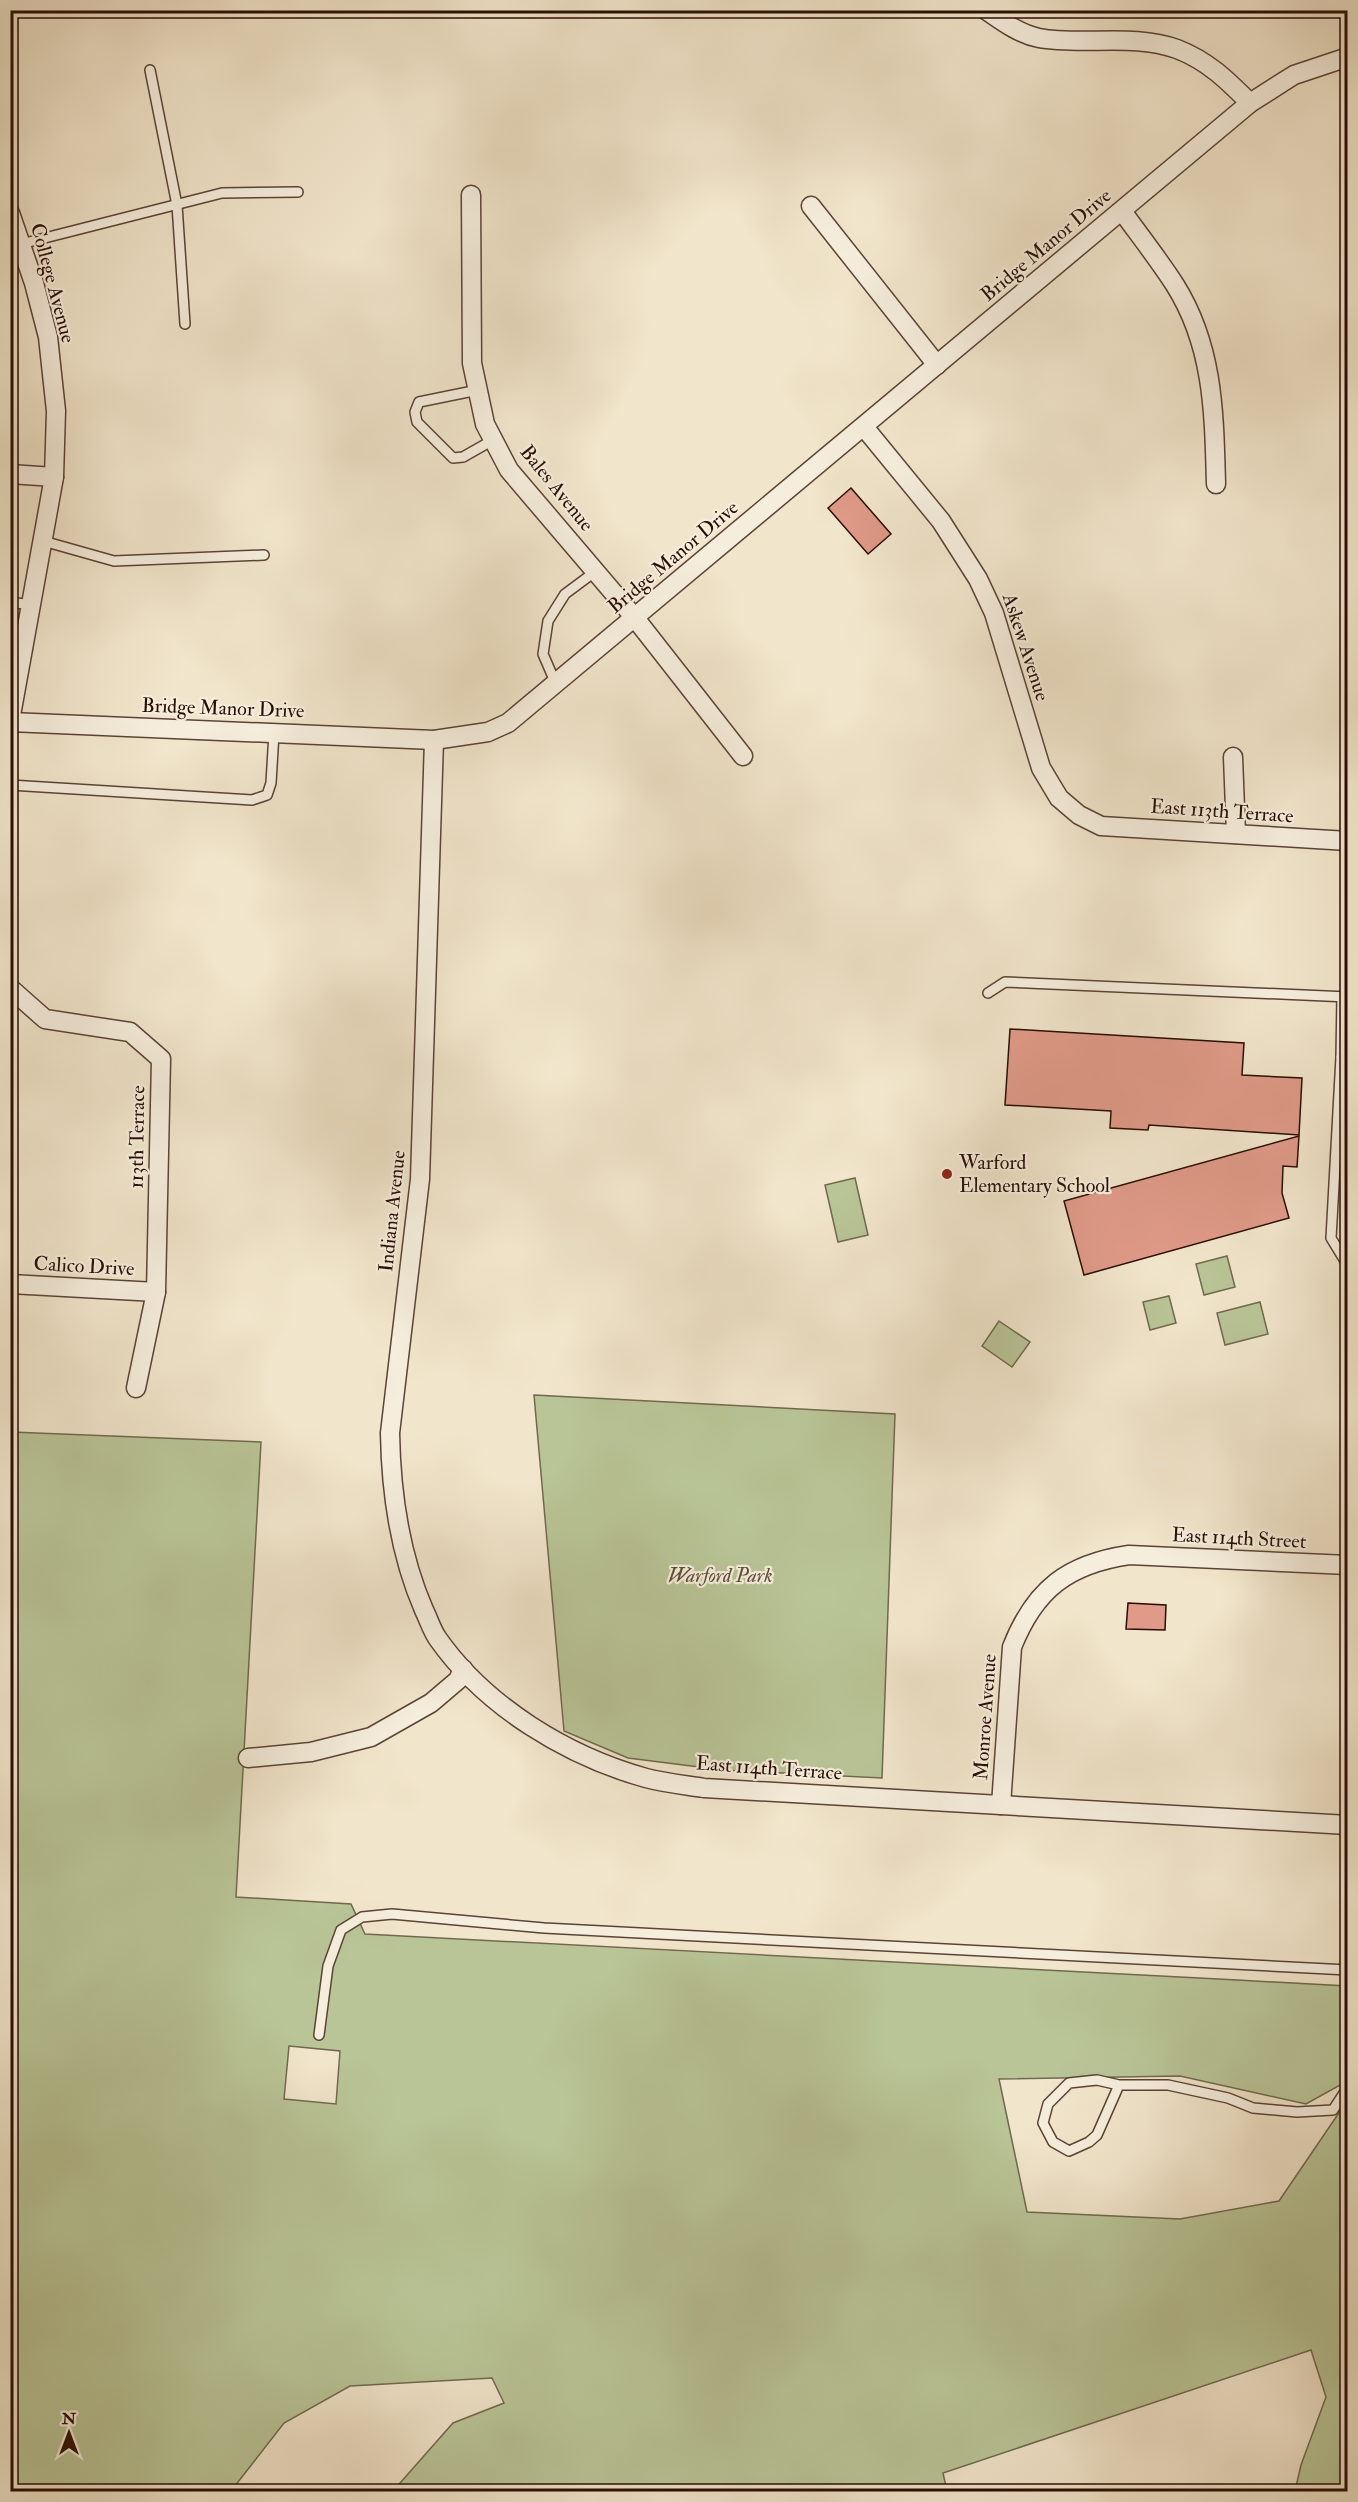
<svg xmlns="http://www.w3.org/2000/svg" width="1358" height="2502" font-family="'IM FELL Double Pica',serif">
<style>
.green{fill:#b9c597;stroke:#71694e;stroke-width:1.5;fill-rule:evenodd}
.building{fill:#df9a88;stroke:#290d04;stroke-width:1.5}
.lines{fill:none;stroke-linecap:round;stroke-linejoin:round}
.service-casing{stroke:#5b4336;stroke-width:12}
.minor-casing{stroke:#5b4336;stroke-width:21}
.service{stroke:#f6eedd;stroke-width:9}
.minor{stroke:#f6eedd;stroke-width:18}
.poi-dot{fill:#8f2418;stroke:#f6eedd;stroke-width:2}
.labels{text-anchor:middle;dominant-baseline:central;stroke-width:4.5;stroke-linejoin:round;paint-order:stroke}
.street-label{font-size:20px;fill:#290d04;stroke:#f6eedd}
.poi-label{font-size:20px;fill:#290d04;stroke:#f6eedd;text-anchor:start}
.park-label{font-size:20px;font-style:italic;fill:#5b4d37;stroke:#f6eedd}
</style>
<rect width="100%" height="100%" fill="#f1e5cb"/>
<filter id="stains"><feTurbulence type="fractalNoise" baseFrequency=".00333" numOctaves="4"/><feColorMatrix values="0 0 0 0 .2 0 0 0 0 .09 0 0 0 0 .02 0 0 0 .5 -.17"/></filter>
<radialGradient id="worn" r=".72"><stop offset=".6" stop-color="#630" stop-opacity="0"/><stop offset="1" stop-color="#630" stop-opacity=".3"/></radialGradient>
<g class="green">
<polygon points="855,1178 868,1235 838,1242 825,1185"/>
<polygon points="1227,1256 1235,1287 1204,1295 1196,1264"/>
<polygon points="1169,1296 1176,1323 1150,1330 1143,1302"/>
<polygon points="1260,1302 1268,1334 1225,1345 1217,1313"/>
<polygon points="999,1321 1030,1342 1012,1367 982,1346"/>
<polygon points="534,1395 895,1414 882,1778 723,1770 628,1758 564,1731"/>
<path d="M11 1432 261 1442 236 1897 351 1904 365 1934C693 1953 1020 1968 1347 1986V2068L1342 2084 1306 2104 1180 2076 999 2079 1027 2212 1180 2219 1279 2201 1347 2101V2491H1295L1301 2465 1326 2397 1311 2350 943 2473 947 2491H393L453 2423 504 2403 492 2378 350 2386 284 2423 231 2491 11 2492ZM289 2046 340 2051 336 2104 284 2099Z"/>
</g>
<g class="building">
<polygon points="851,488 891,534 868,554 828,508"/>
<polygon points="1010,1029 1244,1043 1242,1075 1302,1078 1299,1135 1149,1125 1148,1130 1110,1128 1111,1111 1005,1105"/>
<polygon points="1299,1136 1297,1167 1283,1166 1282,1193 1289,1218 1084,1275 1064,1201"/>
<polygon points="1128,1603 1166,1605 1165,1630 1126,1629"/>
</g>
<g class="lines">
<defs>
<g id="service">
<polyline points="150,70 177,205 185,324"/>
<polyline points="21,244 222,193 298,192"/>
<polyline points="478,390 419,402 415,412 417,422 453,458 463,457 493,440"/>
<polyline points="43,541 114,561 264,555"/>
<polyline points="10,602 31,605"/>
<polyline points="556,684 543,654 548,621 565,594 596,571"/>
<polyline points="10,785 252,800 267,795 271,783 274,733"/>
<polyline points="988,993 1005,982 1348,997"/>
<polyline points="1341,1057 1342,996"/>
<polyline points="1348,1058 1341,1057 1331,1238 1348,1266"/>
<polyline points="319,2035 328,1966 341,1930 362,1917 392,1914 544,1928 1348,1970"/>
<polyline points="1119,2085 1097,2080 1069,2083 1048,2104 1043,2123 1053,2142 1069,2151 1089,2142 1097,2135 1119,2085 1168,2085 1228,2098 1253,2108 1297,2112 1333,2110 1348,2087"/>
</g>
<g id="minor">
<path d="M986 10C1002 21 1019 34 1039 38 1083 46 1133 33 1177 49 1208 61 1227 80 1250 103"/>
<polyline points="471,195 472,363 485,424 509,470 635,618 743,756"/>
<polyline points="811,206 937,365"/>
<path d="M1122 211C1140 236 1159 260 1175 285 1214 347 1214 414 1216 484"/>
<polyline points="10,213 34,283 48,337 56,411 54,477 10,721"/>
<polyline points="864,427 941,521 978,579 994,613 1041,768 1059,798 1079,815 1101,826 1348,841"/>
<polyline points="10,474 54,477"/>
<polyline points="10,722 434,740 488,732 508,723 1250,103 1294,75 1348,57"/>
<path d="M434 740 420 1179 390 1433C391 1494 400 1555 424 1610 429 1620 432 1631 438 1639 486 1707 567 1756 646 1778 665 1783 685 1785 704 1788L1348 1825"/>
<polyline points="1233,757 1236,834"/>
<polyline points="10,988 45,1019 130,1032 161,1059 156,1292 136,1388"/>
<polyline points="10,1284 156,1292"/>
<polyline points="248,1758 311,1752 371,1737 431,1703 458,1680 463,1669"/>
<path d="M1001 1805 1012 1647C1035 1589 1068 1564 1129 1555L1348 1565"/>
</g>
</defs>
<use href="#service" class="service-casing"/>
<use href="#minor" class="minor-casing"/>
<use href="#service" class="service"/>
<use href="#minor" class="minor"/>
</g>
<circle class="poi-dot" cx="947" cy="1174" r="6"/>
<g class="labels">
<g class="street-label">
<text transform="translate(1046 245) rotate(-40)">Bridge Manor Drive</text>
<text transform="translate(53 283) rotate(75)">College Avenue</text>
<text transform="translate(557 488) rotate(51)">Bales Avenue</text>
<text transform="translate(673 557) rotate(-40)">Bridge Manor Drive</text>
<text transform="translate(1026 647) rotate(72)">Askew Avenue</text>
<text transform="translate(223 708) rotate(2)">Bridge Manor Drive</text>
<text transform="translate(1222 811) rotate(4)">East 113th Terrace</text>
<text transform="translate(137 1137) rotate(-89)">113th Terrace</text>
<text transform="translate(392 1211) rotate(-84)">Indiana Avenue</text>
<text transform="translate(84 1266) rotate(3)">Calico Drive</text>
<text transform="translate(1239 1538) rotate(3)">East 114th Street</text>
<text transform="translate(985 1717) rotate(-86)">Monroe Avenue</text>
<text transform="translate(769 1768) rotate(4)">East 114th Terrace</text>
</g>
<g class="poi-label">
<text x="959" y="1162">Warford<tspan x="959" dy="23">Elementary School</tspan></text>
</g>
<g class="park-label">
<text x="720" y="1575">Warford Park</text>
</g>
</g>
<rect width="1358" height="2502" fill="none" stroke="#f1e5cb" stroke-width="36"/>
<rect x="12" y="12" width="1334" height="2478" fill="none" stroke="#290d04" stroke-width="3"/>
<rect x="18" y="18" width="1322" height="2466" fill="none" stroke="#290d04" stroke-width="1.5"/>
<g transform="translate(69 2433)" stroke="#f6eedd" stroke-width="4.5" paint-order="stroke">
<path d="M0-4.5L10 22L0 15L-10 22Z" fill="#290d04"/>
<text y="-9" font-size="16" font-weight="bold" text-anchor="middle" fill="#290d04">N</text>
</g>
<rect width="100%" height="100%" filter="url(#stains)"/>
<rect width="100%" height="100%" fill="url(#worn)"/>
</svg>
